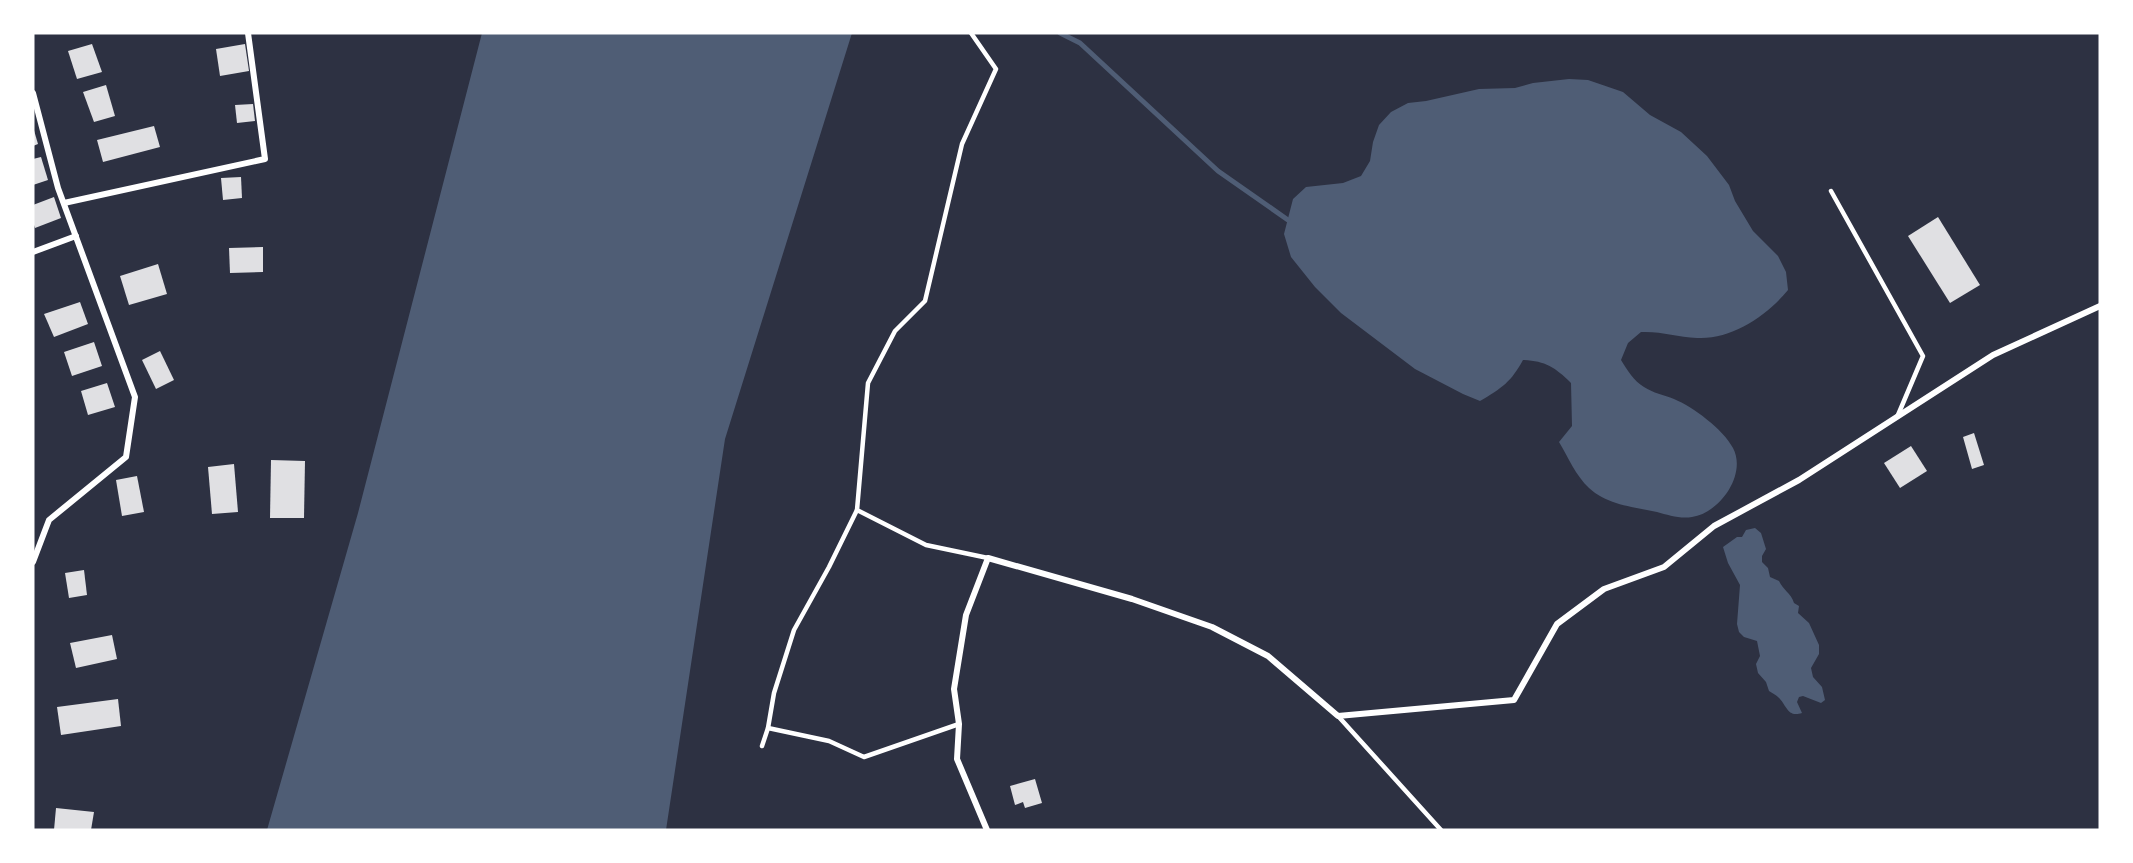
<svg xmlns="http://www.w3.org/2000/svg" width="2133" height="863" font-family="Lato,sans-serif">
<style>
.water{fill:#4f5d75}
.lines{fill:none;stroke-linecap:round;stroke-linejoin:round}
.stream{stroke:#4f5d75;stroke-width:5}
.building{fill:#e0e0e3}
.service{stroke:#fff;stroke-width:4.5}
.minor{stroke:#fff;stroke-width:6}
</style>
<rect width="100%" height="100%" fill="#2d3142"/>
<g class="water">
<polygon points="482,33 852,33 725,439 666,830 267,830 358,513"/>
<path d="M1569 79 1588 80 1623 92 1650 115 1681 132 1707 156 1729 185 1735 201 1753 231 1778 256 1786 272 1788 290C1767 316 1731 340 1697 338 1677 337 1661 331 1641 332L1628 343 1621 360C1627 370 1634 381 1644 387 1653 393 1664 395 1674 399 1693 407 1723 429 1733 448 1747 474 1720 513 1692 517 1680 519 1668 515 1657 512 1634 507 1607 505 1589 488 1576 476 1568 457 1559 442L1572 426 1571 383C1555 367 1545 361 1523 360 1511 382 1502 388 1480 401L1463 394 1415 369 1341 313 1315 287 1291 257 1284 234 1293 199 1306 187 1343 183 1361 176 1370 161 1373 142 1379 125 1391 112 1408 103 1426 101 1479 89 1515 88 1533 83Z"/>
<path d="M1755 528 1761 533 1766 549 1762 556V562L1768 568 1770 577 1779 581C1783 590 1791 593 1794 603L1799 606 1798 613 1809 623 1819 645V654L1811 668 1813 677 1822 687 1825 700 1821 703 1803 696 1799 697 1797 702 1802 713C1787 718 1787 705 1778 697 1776 695 1772 693 1769 691L1766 682 1758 673 1756 664 1760 656 1757 641 1744 637 1739 632 1737 624 1740 585 1728 563 1723 547 1737 537H1742L1746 530Z"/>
</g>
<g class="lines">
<polyline class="stream" points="1060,33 1080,43 1218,171 1288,220"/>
</g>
<g class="building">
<polygon points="92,44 102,72 77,79 68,51"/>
<polygon points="245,44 249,71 220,76 216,49"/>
<polygon points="106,85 115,116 94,122 83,92"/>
<polygon points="253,104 255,121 237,123 235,105"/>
<polygon points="154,126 160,147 103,162 97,140"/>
<polygon points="33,127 38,144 33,146"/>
<polygon points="41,157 48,180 33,185 33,159"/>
<polygon points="241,177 242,198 223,200 221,178"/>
<polygon points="54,197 61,218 35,228 33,222 33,205"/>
<polygon points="1938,217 1980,285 1950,303 1908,236"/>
<polygon points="263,247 263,272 230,273 229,248"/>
<polygon points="158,264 167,294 129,305 120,276"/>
<polygon points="80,302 88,324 54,337 44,314"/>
<polygon points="94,342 102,366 72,376 64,352"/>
<polygon points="160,351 174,380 156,389 142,360"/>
<polygon points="107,383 115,407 88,415 81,391"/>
<polygon points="1974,433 1984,465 1972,469 1963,437"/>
<polygon points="1911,446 1927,471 1900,488 1884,463"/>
<polygon points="271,460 305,461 304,518 270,518"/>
<polygon points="234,464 238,512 212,514 208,467"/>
<polygon points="137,476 144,512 122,516 116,480"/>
<polygon points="84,570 87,595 69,598 65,573"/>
<polygon points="112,635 117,659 76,668 70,643"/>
<polygon points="118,699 121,726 61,735 57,707"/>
<polygon points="1035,779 1042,803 1025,808 1023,802 1015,805 1010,786"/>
<polygon points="56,808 94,812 91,830 54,830"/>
</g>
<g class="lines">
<g class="service">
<polyline points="971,33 996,69 962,144 925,301 895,331 868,383 857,510 926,545 988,558"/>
<polyline points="1831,191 1923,356 1898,415"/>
<polyline points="1338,716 1441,830"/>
<polyline points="768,728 829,741 864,757 959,724"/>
<polyline points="762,746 768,728 774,693 794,630 829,567 857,510"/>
</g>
<g class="minor">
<polyline points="33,93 58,188 135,397 126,457 49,520 33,562"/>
<polyline points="64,203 265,159 248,33"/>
<polyline points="33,252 76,236"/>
<polyline points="987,830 957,759 959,724 954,689 966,615 988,558 1132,599 1212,627 1268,656 1338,716 1514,700 1557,624 1604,589 1664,567 1714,526 1799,480 1993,355 2100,306"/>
</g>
</g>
<rect width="2133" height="863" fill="none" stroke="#ffffff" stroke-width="69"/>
</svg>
